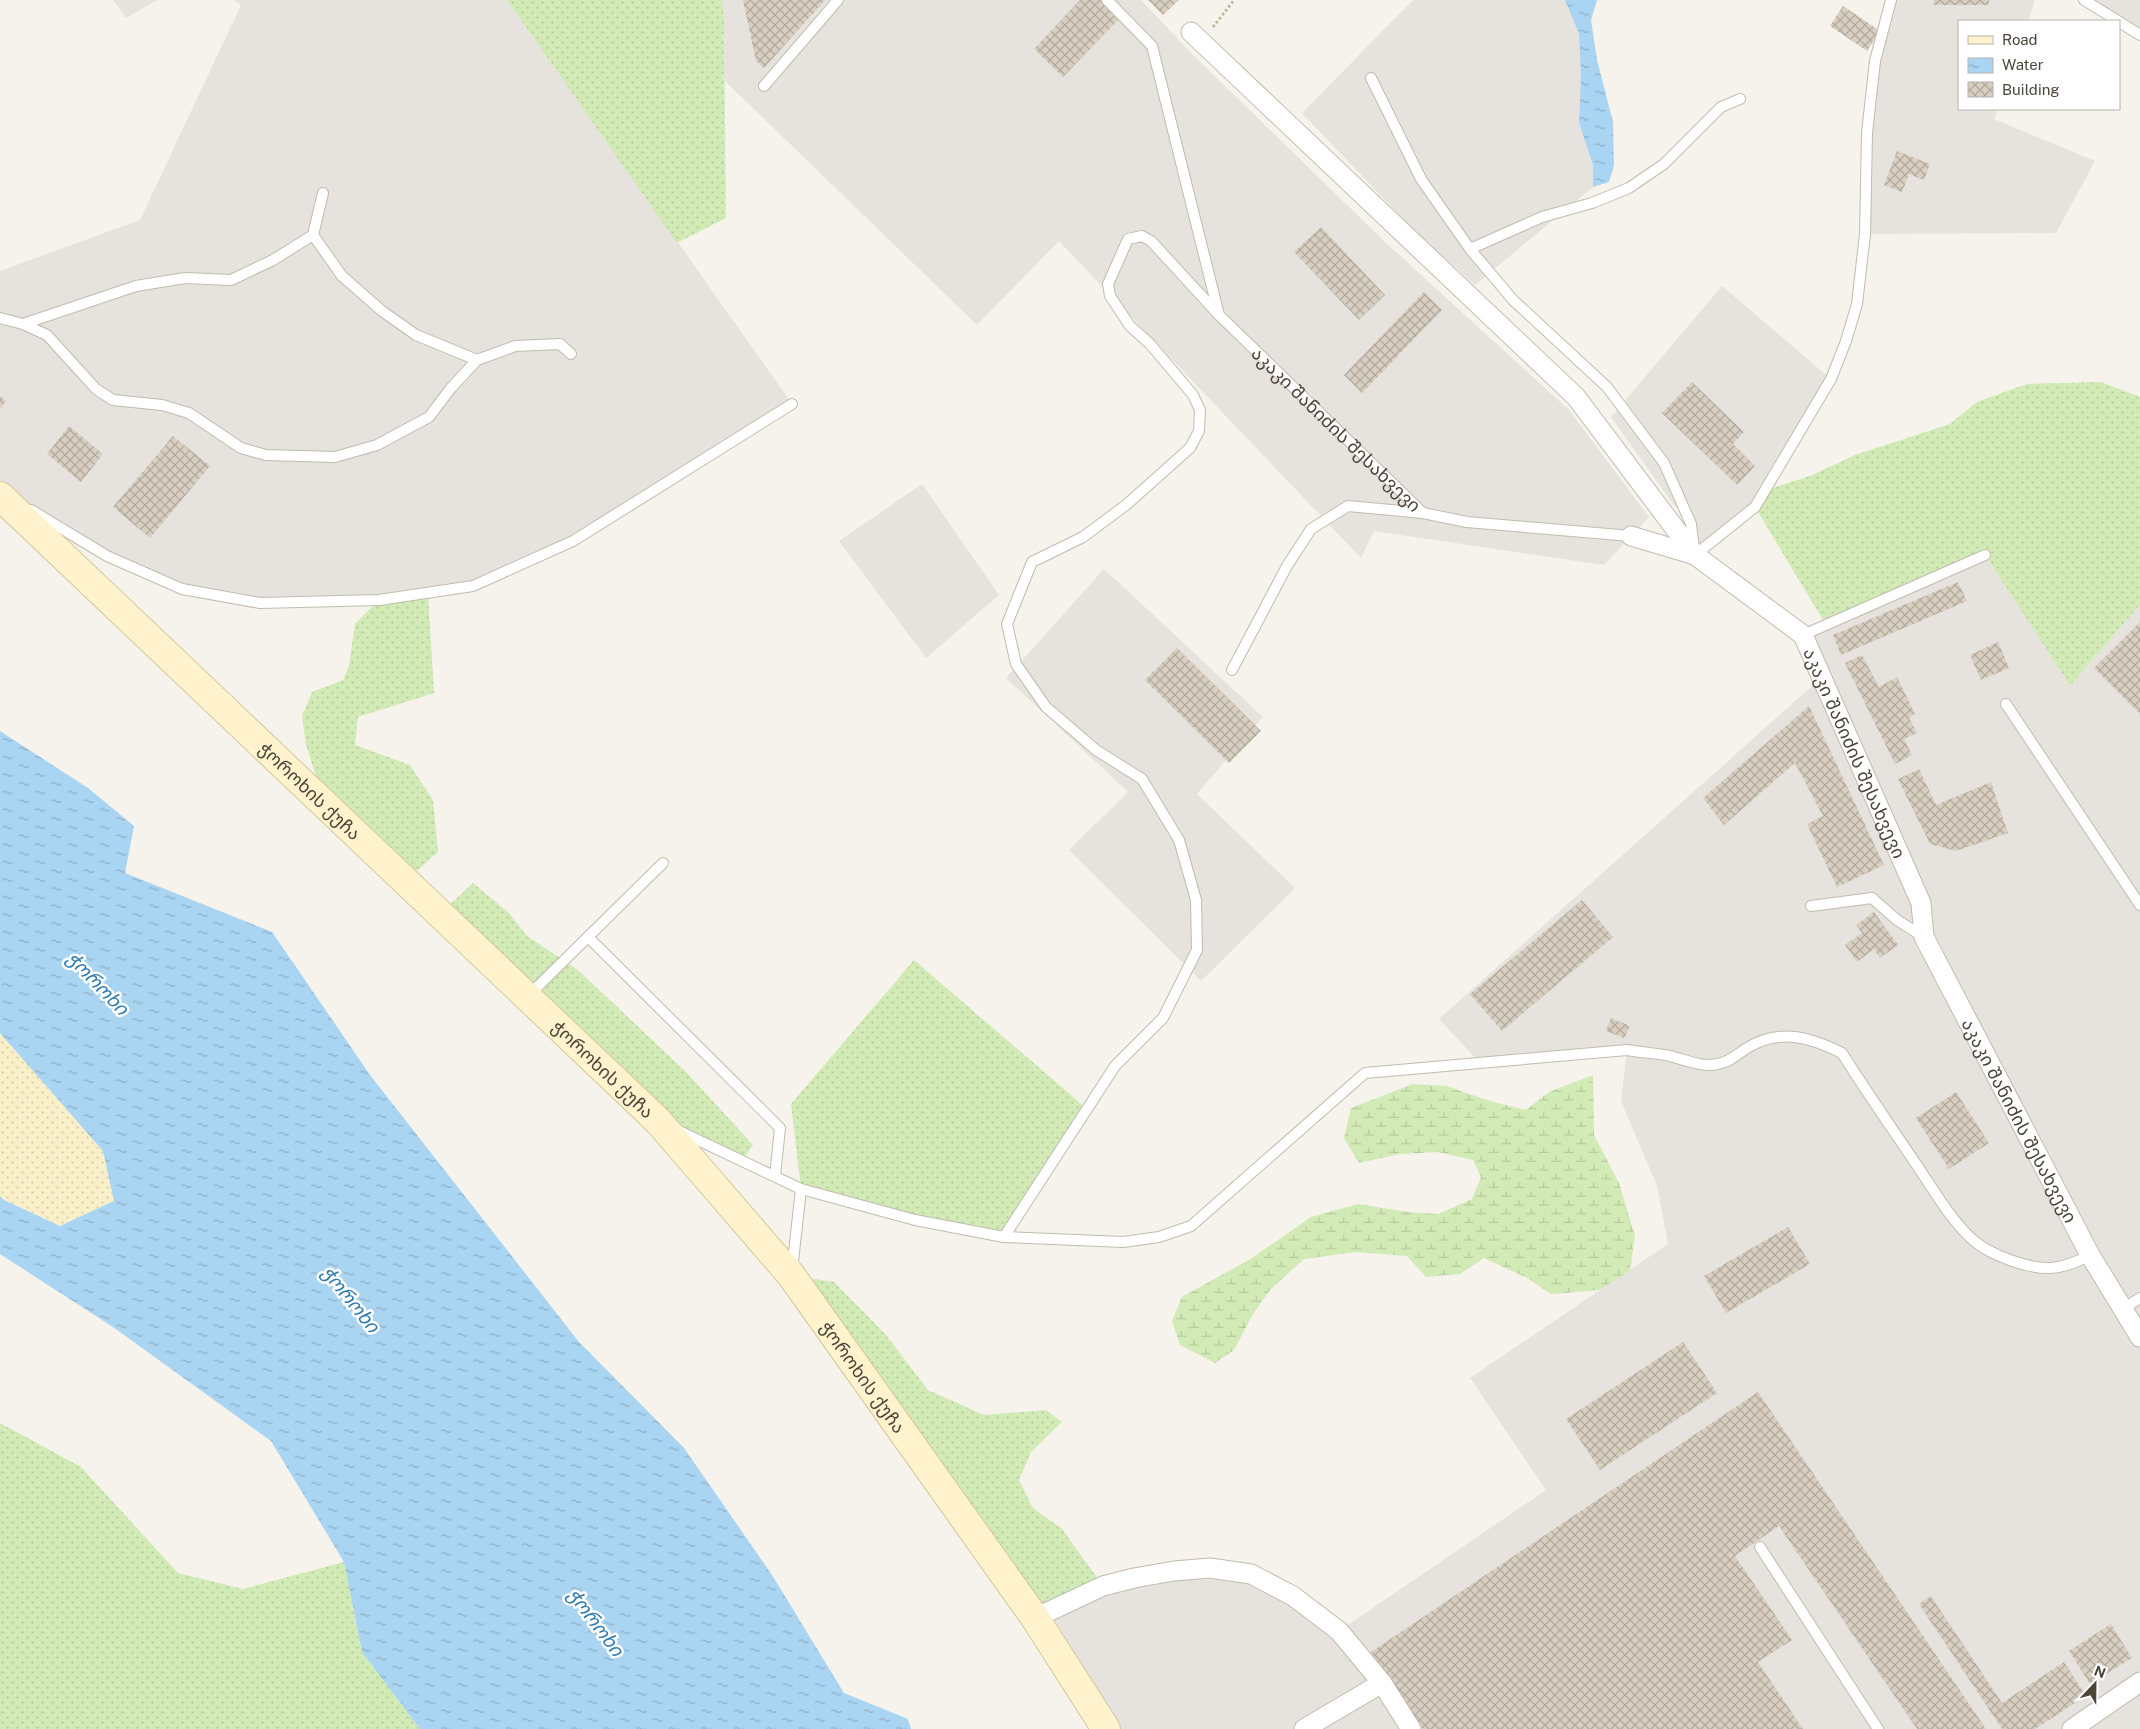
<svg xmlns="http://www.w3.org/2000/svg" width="2140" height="1729" font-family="'Public Sans','Noto Sans Georgian',sans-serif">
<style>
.industrial{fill:#e6e2dd}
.grass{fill:url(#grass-dots)}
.wetland{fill:url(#wetland-marsh)}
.sand{fill:url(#sand-dots)}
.water{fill:url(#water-ripples)}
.building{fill:url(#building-cross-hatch)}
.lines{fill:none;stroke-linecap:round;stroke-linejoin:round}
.lane-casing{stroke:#c2bbae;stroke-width:12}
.street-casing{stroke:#c2bbae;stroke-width:21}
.secondary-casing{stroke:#d6c79b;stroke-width:30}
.path{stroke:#c4b79f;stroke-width:3;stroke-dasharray:2.5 2.5;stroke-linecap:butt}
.lane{stroke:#fff;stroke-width:10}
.street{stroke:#fff;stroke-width:19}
.secondary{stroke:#fff3cd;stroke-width:28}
.labels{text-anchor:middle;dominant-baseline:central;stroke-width:5;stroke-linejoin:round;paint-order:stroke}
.street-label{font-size:18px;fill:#4b4439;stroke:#fff}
.water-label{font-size:19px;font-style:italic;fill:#2e7ab2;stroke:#fff}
</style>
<defs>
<pattern id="grass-dots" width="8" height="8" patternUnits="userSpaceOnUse" patternTransform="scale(1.25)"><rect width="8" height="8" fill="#d2eab5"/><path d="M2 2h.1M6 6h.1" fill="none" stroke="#b6ca9c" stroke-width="1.8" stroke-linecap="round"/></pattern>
<pattern id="wetland-marsh" width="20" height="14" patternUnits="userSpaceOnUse" patternTransform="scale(1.25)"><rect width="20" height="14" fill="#d2eab5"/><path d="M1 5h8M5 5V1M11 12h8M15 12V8" fill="none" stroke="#b6ca9c"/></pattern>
<pattern id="sand-dots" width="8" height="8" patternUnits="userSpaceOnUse" patternTransform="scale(1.25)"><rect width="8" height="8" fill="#f9efc9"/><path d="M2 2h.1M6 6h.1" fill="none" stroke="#d7cead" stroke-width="1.8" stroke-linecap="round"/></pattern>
<pattern id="water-ripples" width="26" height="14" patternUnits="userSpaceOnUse" patternTransform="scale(1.25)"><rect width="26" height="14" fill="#a9d4f2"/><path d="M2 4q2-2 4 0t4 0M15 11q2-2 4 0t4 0" fill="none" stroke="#8caec5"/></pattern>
<pattern id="building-cross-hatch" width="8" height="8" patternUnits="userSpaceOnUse" patternTransform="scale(1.25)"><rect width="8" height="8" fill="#d8cfc1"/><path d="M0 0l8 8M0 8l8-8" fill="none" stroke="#b1aa9e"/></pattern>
</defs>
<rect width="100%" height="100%" fill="#f6f3ec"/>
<g class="industrial">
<polygon points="113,0 157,0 126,18"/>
<polygon points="234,0 507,0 792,404 573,541 473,586 379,600 260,603 182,589 107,556 0,492 0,271 140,220 241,5"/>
<polygon points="722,0 1141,0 1193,55 1386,243 1569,410 1649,517 1604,565 1374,531 1361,558 1059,241 977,325 725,81 724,18"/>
<polygon points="1413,0 1565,0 1579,34 1581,75 1579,123 1593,165 1593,187 1475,285 1408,224 1302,113"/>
<polygon points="1891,0 2035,0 2028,21 1959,21 1959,109 1998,109 1994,119 2095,161 2056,233 1865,234 1867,133"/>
<polygon points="2084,0 2140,0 2140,35"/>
<polygon points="1722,286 1831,379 1755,507 1695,555 1691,524 1673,504 1611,417"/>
<polygon points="922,484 999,595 926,658 839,541"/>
<polygon points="1985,555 2070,686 2140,605 2140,1729 1106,1729 1035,1618 1134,1578 1251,1574 1339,1631 1546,1490 1470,1378 1668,1244 1657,1186 1621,1101 1627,1050 1480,1063 1439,1019 1821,678 1803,635"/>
<polygon points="1104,569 1263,717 1197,794 1295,888 1201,981 1069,850 1128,792 1006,678"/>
</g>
<g class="grass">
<polygon points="507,0 722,0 724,18 726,218 677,243"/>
<polygon points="2101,382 2140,397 2140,605 2070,686 1985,555 1826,625 1755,507 1766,490 1810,476 1855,455 1950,424 1977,402 2027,384"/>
<polygon points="428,593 434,693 358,717 355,745 410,765 433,800 438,852 406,881 319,785 306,745 302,716 312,692 343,680 349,666 355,624 379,600"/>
<polygon points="473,883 509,913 527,936 578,970 686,1072 753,1145 742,1161 658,1121 440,914"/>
<polygon points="914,960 1087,1109 1004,1237 801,1189 791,1104"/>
<polygon points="791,1275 834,1282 886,1335 928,1390 984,1415 1046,1410 1062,1422 1031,1452 1019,1480 1033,1508 1062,1529 1103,1586 1035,1618"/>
<polygon points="0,1423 81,1467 178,1573 243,1589 344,1562 362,1652 420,1729 0,1729"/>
</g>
<polygon class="wetland" points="1593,1075 1594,1135 1619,1183 1635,1236 1630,1270 1600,1290 1551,1294 1529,1279 1484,1258 1460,1274 1426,1277 1407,1256 1356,1252 1304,1259 1270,1290 1253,1314 1234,1350 1215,1363 1180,1345 1172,1321 1182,1297 1252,1258 1311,1217 1358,1204 1408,1212 1438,1214 1472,1199 1481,1177 1473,1160 1438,1152 1400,1154 1359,1163 1344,1138 1351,1108 1413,1084 1446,1086 1490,1101 1526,1110 1549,1092"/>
<polygon class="sand" points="0,1033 103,1151 114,1201 60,1226 4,1200 0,1196"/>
<g class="water">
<polygon points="1565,0 1597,0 1591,20 1597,60 1613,122 1614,165 1609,182 1593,187 1593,165 1579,123 1581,75 1579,34"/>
<polygon points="0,731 88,788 134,826 125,873 272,932 370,1075 579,1342 684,1448 772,1575 844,1693 908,1719 911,1729 420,1729 362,1652 344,1562 271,1441 113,1327 0,1254 0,1196 4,1200 60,1226 114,1201 103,1151 0,1033"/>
</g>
<g class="building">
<polygon points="743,0 825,0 764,68 756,61"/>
<polygon points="1080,0 1100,0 1120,18 1063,77 1034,49"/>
<polygon points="1148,0 1179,0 1163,15"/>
<rect x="1934" y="0" width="55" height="5"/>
<polygon points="1843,6 1880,31 1867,51 1830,26"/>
<polygon points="1897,151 1930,164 1924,180 1909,174 1902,192 1884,185"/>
<polygon points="1321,227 1385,295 1359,320 1294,252"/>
<polygon points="1424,292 1442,310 1362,393 1344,375"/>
<polygon points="1692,382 1744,432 1733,444 1755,466 1737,485 1662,413"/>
<polygon points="0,396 6,401 0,409"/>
<polygon points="69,426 103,454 81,482 47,454"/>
<polygon points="173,436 210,466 150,538 113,507"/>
<polygon points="1958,582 1967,601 1841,655 1833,635"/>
<polygon points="2140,622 2140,714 2094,668"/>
<polygon points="1998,642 2009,668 1981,680 1970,655"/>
<polygon points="1177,648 1261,731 1229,763 1145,680"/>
<polygon points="1862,655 1879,687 1897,677 1915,714 1909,718 1917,733 1904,739 1912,755 1895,764 1845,663"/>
<polygon points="1809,706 1884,865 1837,887 1807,824 1823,816 1795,763 1724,825 1703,798"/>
<polygon points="1919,769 1936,805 1991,782 2008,833 1956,851 1930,844 1898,779"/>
<polygon points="1582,900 1613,937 1502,1031 1470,994"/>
<polygon points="1874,912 1898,945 1880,958 1874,949 1857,962 1845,945 1862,933 1856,925"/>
<polygon points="1611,1018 1630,1026 1624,1038 1606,1031"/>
<polygon points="1956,1092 1989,1143 1949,1169 1916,1118"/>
<polygon points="1788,1227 1810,1264 1726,1313 1704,1276"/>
<polygon points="1683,1342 1717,1393 1600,1470 1566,1419"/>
<polygon points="1758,1392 1986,1729 1917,1729 1779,1526 1735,1556 1792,1640 1758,1662 1803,1729 1423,1729 1371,1652"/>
<polygon points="1931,1596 2002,1703 2064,1662 2086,1696 2035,1729 2002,1729 1919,1604"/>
<polygon points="2111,1624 2132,1658 2090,1684 2069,1651"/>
</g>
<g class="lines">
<defs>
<g id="lane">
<polyline points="1107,0 1152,46 1219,315"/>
<polyline points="2084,0 2118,21"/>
<polyline points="2119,22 2140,35"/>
<polyline points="1371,78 1421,179 1470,249 1513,300 1607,387 1664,463 1691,524 1694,549"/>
<polyline points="764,86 838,0"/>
<polyline points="313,235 342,276 382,311 416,335 477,360"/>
<polyline points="1470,249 1542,217 1592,203 1629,188 1664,164 1721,107 1740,99"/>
<polyline points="0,318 23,324 47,335 96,389 113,400 162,405 189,413 241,448 266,455 335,457 377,445 429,417 451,388 477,360 515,346 560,344 571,354"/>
<polyline points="23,324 136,286 185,278 231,280 273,260 313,235 323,193"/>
<polyline points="31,510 107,556 182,589 260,603 379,600 473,586 573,541 792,404"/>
<polyline points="1695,555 1755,507 1831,379 1846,341 1857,304 1865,234 1867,133 1875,61 1891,0"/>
<polyline points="1803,635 1985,555"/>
<polyline points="1232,670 1287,566 1311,529 1348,506 1423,513"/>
<polyline points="2006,704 2140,905"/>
<polyline points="1811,906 1872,898 1897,920 1924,937"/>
<polyline points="588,937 780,1128 775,1176"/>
<polyline points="528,996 663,863"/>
<path d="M677 1130 801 1189 915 1220 1004 1237 1123 1242 1159 1237 1191 1226 1365 1073 1627 1050C1639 1052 1652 1053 1665 1055 1682 1058 1700 1068 1718 1064 1730 1062 1737 1054 1747 1048 1780 1028 1810 1037 1842 1053 1867 1093 1894 1131 1920 1170 1936 1194 1952 1221 1973 1240 1990 1255 2028 1269 2051 1268 2064 1267 2079 1261 2090 1255"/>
<path id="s1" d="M1004 1237 1115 1066 1163 1018 1197 950 1196 900 1179 840 1142 779 1096 750 1046 707 1016 664 1007 624 1032 562 1083 537 1126 505 1190 448 1199 431 1200 410 1193 395 1150 344 1130 326 1110 296 1108 284 1128 239 1142 236 1151 241 1220 316 1423 513 1467 522 1631 536"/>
<polyline points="792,1270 801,1189"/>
<polyline points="2123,1309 2140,1298"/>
<polyline points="1760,1547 1878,1729"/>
</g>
<g id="street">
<polyline points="1191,32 1576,397 1695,555"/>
<path id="s2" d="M1631 536 1695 555 1803 635 1921 903 1924 937 2090 1255 2140 1337"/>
<polyline points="1035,1618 1103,1586 1134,1578 1174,1571 1210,1568 1251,1574 1293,1596 1339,1631 1382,1683 1411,1729"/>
<polyline points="1304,1729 1382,1683"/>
<polyline points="2072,1729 2140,1682"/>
</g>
<g id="secondary">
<path id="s3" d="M0 496 658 1121 791 1275 1035 1618 1106 1729"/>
</g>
</defs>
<use href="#lane" class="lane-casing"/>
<use href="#street" class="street-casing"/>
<use href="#secondary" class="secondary-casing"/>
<polyline class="path" points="1213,27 1234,0"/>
<use href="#lane" class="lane"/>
<use href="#street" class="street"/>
<use href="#secondary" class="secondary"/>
</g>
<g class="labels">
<g class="street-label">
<text stroke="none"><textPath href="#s1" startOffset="1545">აკაკი შანიძის შესახვევი</textPath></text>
<text stroke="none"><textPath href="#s2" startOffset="330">აკაკი შანიძის შესახვევი</textPath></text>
<text stroke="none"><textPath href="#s3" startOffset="428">ჭოროხის ქუჩა</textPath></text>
<text stroke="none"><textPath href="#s3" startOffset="832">ჭოროხის ქუჩა</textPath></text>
<text stroke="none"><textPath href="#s2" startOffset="735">აკაკი შანიძის შესახვევი</textPath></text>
<text stroke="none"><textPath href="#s3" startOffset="1236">ჭოროხის ქუჩა</textPath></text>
</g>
<g class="water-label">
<text transform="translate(98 983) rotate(46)">ჭოროხი</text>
<text transform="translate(351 1299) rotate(51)">ჭოროხი</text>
<text transform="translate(596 1622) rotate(53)">ჭოროხი</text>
</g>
</g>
<rect x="1958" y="20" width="162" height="90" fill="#ffffff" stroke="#b7b4b0"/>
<rect x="1968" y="36" width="25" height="8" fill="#fff3cd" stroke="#b7b4b0"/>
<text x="2002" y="45" font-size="15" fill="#4b4439">Road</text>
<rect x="1968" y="58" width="25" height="15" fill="url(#water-ripples)" stroke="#b7b4b0"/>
<text x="2002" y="70" font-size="15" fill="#4b4439">Water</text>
<rect x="1968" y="82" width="25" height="15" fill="url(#building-cross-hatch)" stroke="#b7b4b0"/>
<text x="2002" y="95" font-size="15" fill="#4b4439">Building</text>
<g transform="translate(2095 1684) rotate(22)" stroke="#ffffff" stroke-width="4" paint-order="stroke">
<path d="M0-4L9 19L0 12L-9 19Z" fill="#4b4439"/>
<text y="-8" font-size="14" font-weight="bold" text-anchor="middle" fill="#4b4439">N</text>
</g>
</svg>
